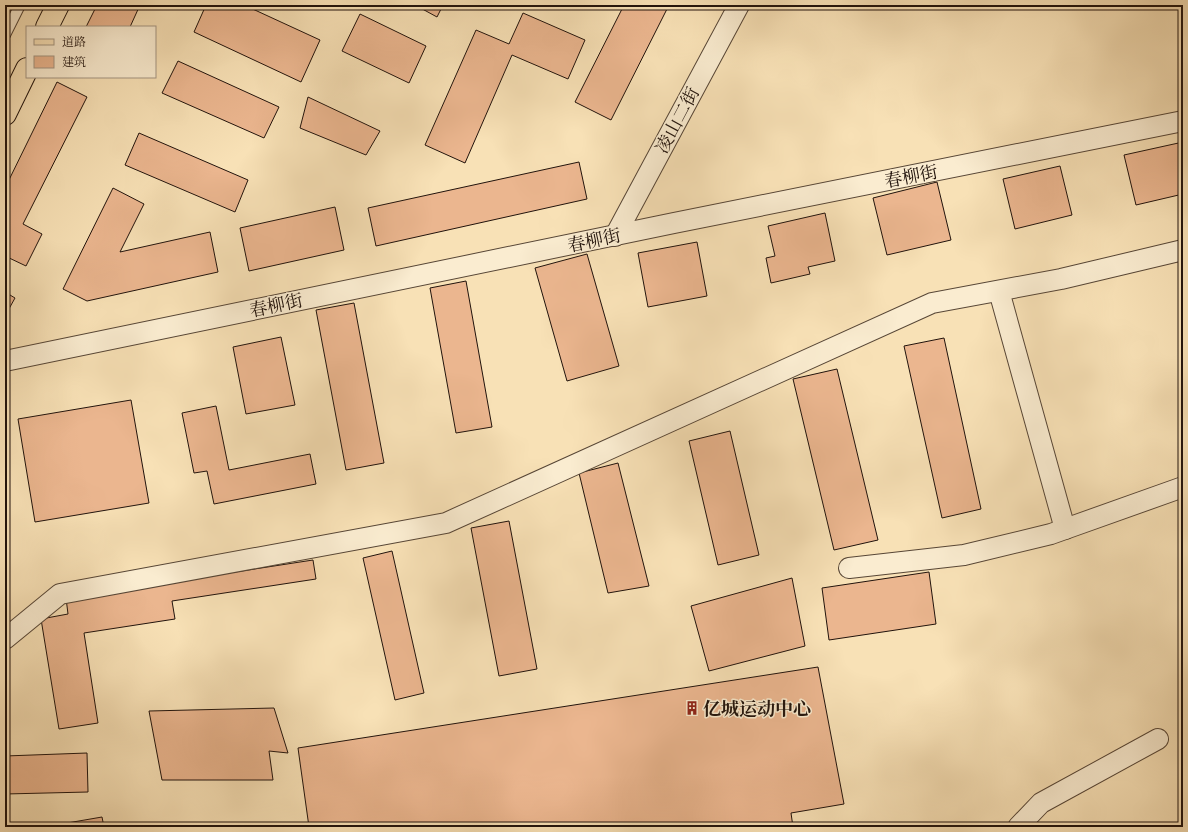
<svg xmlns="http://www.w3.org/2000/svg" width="1188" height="832" font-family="'EB Garamond','Noto Serif SC',serif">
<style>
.building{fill:#ebb68f;stroke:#21130c}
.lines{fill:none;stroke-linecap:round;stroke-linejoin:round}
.lane-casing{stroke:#574636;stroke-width:12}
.street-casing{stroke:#574636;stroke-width:22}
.primary-casing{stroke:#21130c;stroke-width:24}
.lane{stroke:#faecd0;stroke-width:10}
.street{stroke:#faecd0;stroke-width:20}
.primary{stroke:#f8e1b6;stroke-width:22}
.labels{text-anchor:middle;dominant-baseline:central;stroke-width:3;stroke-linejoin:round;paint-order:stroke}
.street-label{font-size:18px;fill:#21130c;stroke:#faecd0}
.poi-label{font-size:18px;font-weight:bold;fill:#21130c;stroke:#faecd0;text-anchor:start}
</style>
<rect width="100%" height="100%" fill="#f8e1b6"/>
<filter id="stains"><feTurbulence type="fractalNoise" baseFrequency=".005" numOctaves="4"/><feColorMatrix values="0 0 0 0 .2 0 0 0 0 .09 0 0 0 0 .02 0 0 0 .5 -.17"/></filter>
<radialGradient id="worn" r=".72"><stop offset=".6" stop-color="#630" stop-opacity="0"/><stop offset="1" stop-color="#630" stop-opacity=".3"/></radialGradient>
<g class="building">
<polygon points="97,5 140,5 130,27 86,27"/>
<polygon points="206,5 244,5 320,40 301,82 194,32"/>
<polygon points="415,5 443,5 437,17"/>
<polygon points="501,5 510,5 508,9"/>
<polygon points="624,5 669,5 611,120 575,102"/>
<polygon points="523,13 585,40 568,79 512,55 465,163 425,145 476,30 509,44"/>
<polygon points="360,14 426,46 409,83 342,51"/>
<polygon points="178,61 279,107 264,138 162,93"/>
<polygon points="57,82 87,97 23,224 42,234 26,266 5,256 5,188"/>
<polygon points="308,97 380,131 366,155 300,128"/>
<polygon points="139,133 248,180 235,212 125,165"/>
<polygon points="1183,142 1183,194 1136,205 1124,155"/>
<polygon points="579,162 587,199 376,246 368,208"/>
<polygon points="1060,166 1072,215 1015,229 1003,179"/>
<polygon points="937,182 951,240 887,255 873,198"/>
<polygon points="113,188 144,204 120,252 210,232 218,272 87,301 63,289"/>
<polygon points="335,207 344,250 249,271 240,228"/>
<polygon points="825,213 835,261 808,267 810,274 771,283 766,258 775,256 768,226"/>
<polygon points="697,242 707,296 648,307 638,253"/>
<polygon points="587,254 619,366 567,381 535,268"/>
<polygon points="466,281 492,427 456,433 430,288"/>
<polygon points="5,292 15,298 5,316"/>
<polygon points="354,303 384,463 346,470 316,310"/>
<polygon points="281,337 295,405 246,414 233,347"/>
<polygon points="944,338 981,509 942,518 904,346"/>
<polygon points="837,369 878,540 834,550 793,379"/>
<polygon points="131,400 149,503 35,522 18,419"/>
<polygon points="216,406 229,470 310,454 316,484 214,504 207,471 194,473 182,413"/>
<polygon points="730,431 759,555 718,565 689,441"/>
<polygon points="618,463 649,586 608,593 579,473"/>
<polygon points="509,521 537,669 499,676 471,528"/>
<polygon points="392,551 424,693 395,700 363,558"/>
<polygon points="313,560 316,579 172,601 175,619 84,633 98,723 59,729 41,619 68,614 66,598"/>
<polygon points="929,572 936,624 829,640 822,588"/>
<polygon points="792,578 805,646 709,671 691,606"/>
<polygon points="818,667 844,804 791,813 793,827 309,827 298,748"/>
<polygon points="274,708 288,753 269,751 273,780 162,780 149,711"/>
<polygon points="87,753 88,792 5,794 5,756"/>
<polygon points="102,817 104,827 44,827"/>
</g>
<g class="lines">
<defs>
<g id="lane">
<polyline points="5,6 6,5"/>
<polyline points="5,35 20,5"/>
</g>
<g id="street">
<polyline points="615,236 739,5"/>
<polyline points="999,291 1065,529"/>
<polyline points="5,361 674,223 1183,121"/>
<polyline points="849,568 964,555 1051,534 1183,487"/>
<polyline points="5,639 60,594 446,523 932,303 1061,279 1183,250"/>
<polyline points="1018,827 1041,803 1158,739"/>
</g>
<g id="primary">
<polyline points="47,27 58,5"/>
<polyline points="5,114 27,69"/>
</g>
</defs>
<use href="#lane" class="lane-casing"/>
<use href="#street" class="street-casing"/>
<use href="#primary" class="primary-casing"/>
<use href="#lane" class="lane"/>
<use href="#street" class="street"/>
<use href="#primary" class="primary"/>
</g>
<defs>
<symbol id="building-bare" viewBox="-9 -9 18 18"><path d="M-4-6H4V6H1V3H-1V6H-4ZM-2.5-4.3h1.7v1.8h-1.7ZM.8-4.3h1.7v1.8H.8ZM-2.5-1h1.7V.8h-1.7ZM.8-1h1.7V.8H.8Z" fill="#8f2418" stroke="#faecd0" stroke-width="2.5" paint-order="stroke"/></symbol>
</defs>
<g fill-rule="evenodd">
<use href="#building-bare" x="682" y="698" width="20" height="20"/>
</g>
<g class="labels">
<g class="street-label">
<text transform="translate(677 120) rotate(-62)">凌山二街</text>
<text transform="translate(911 176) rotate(-11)">春柳街</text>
<text transform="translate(594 240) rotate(-12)">春柳街</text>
<text transform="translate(276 305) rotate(-12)">春柳街</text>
</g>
<g class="poi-label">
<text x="703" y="708">亿城运动中心</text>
</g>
</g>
<rect width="1188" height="832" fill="none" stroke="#f8e1b6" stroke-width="20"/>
<rect x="6" y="6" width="1176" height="820" fill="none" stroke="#21130c" stroke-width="2"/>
<rect x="10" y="10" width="1168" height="812" fill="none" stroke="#21130c"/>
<rect x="26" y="26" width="130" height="52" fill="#faecd0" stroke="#a39582"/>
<rect x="34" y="39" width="20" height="6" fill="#f8e1b6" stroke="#a39582"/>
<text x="62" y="46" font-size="12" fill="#21130c">道路</text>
<rect x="34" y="56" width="20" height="12" fill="#ebb68f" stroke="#a39582"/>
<text x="62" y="66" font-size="12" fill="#21130c">建筑</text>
<rect width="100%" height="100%" filter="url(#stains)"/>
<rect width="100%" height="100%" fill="url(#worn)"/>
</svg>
